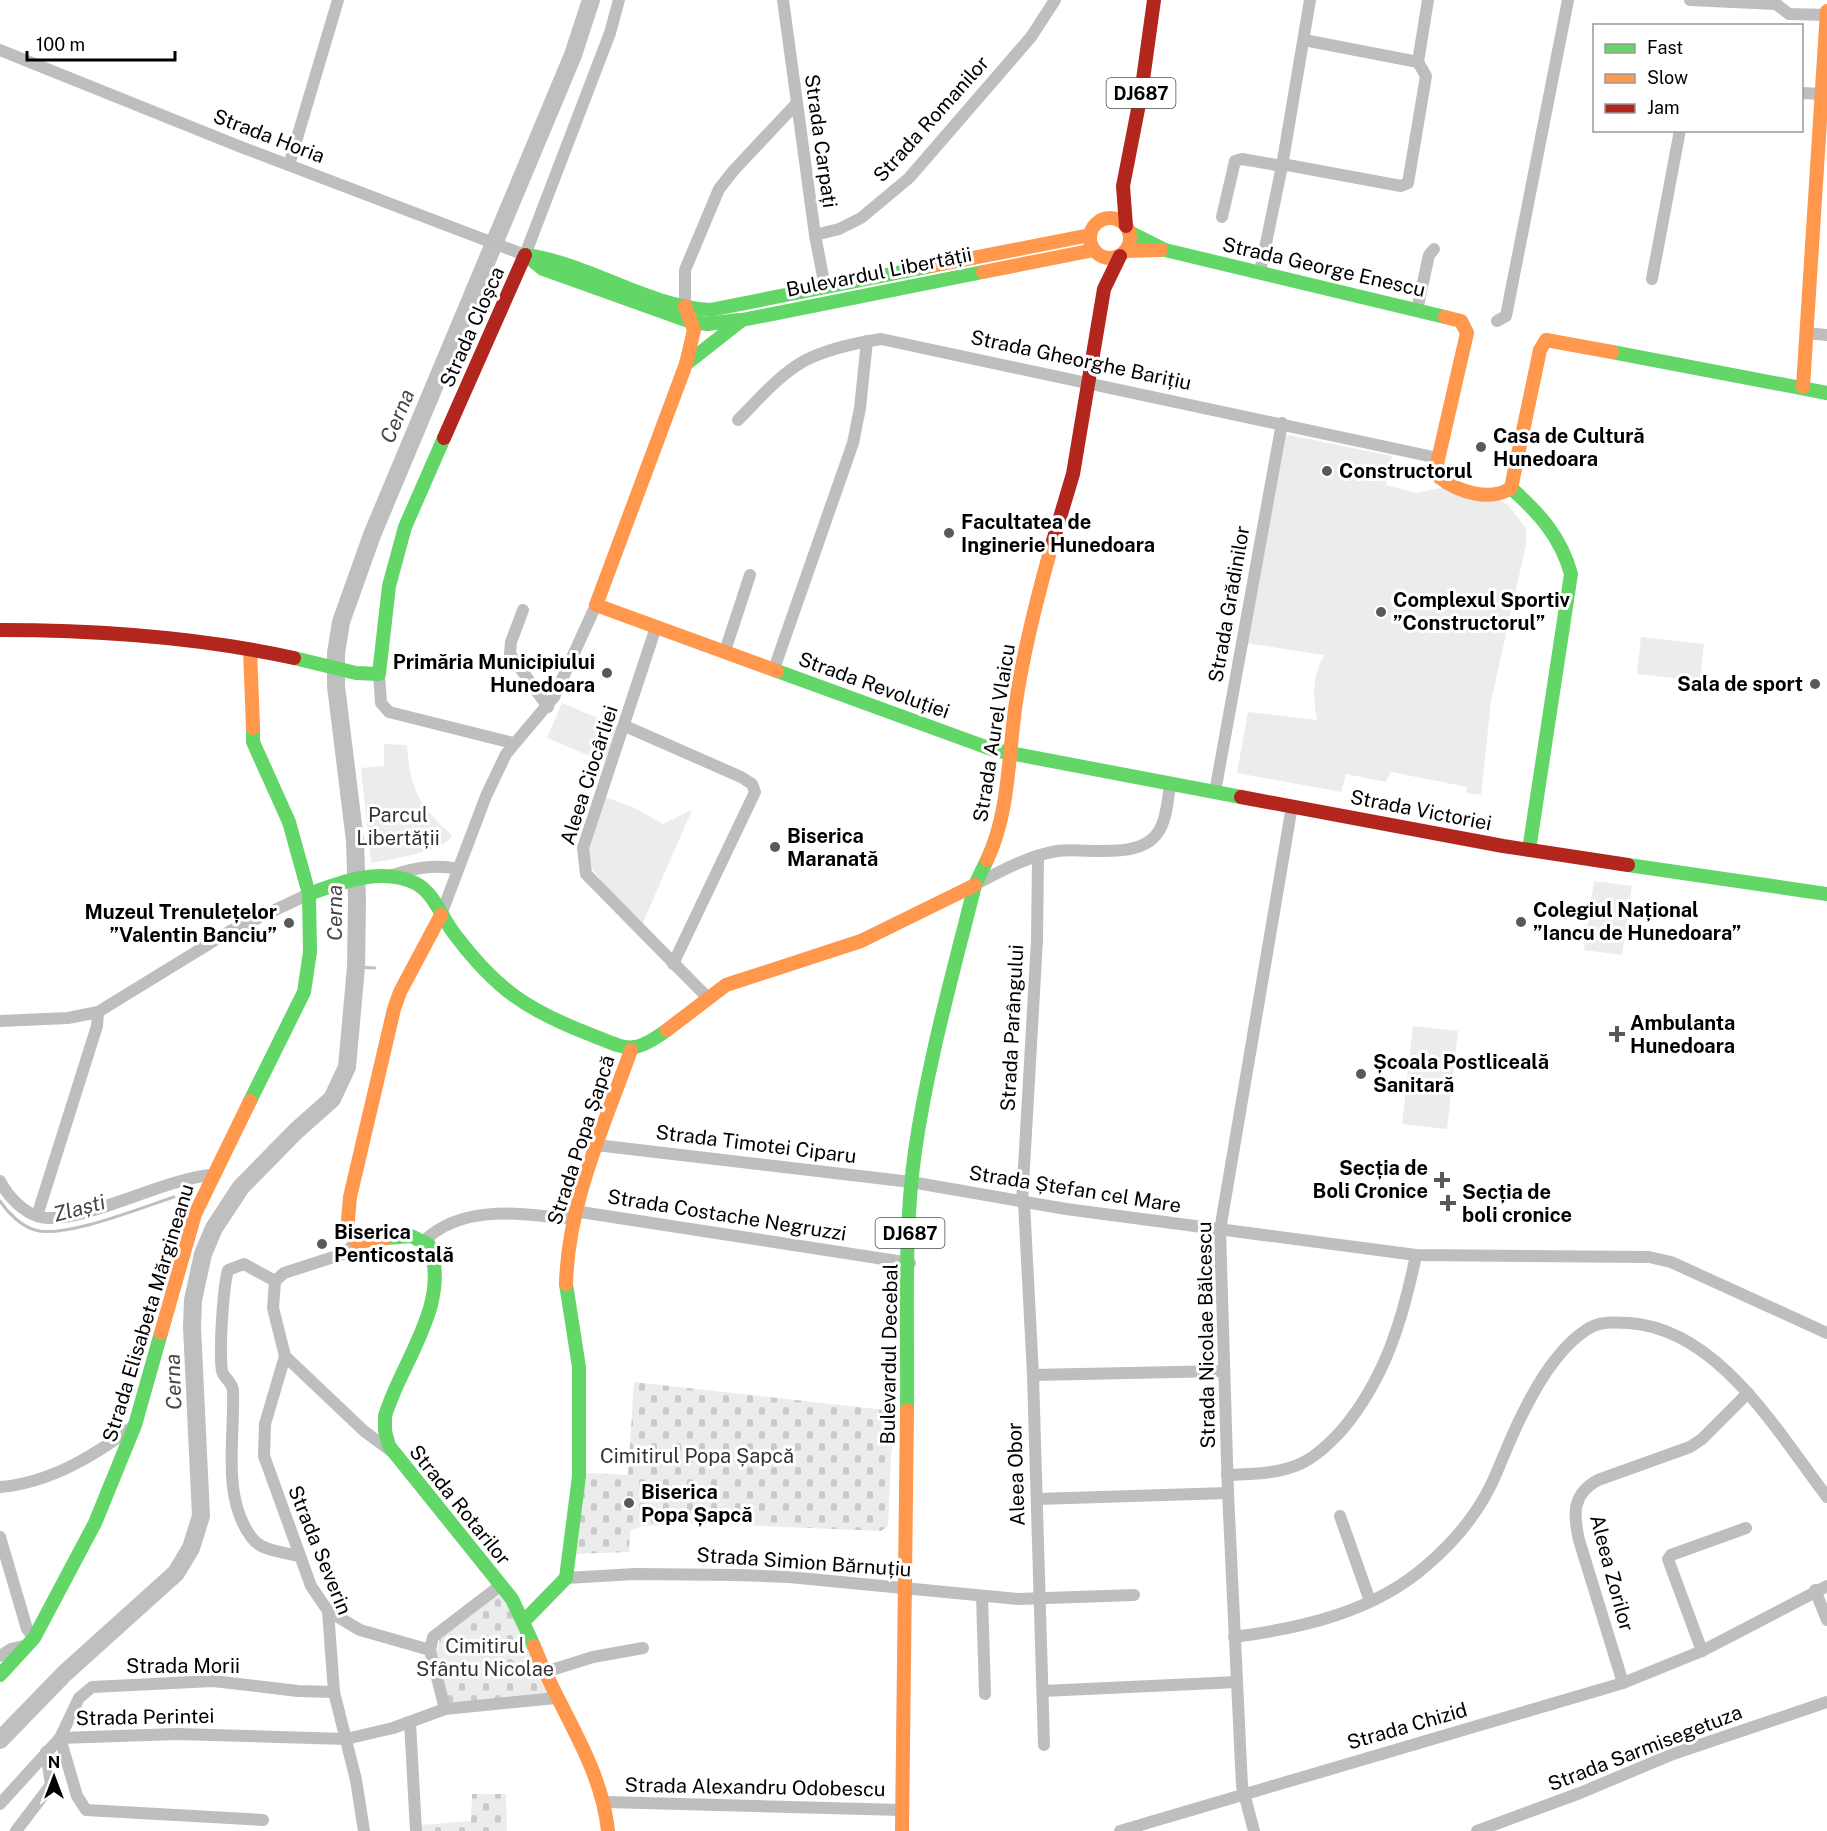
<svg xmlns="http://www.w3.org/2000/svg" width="1827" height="1831" font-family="'Public Sans',sans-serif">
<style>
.cemetery{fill:url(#cemetery-stones)}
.park{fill:#ececec}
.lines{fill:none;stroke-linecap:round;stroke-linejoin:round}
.stream{stroke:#bfbfbf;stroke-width:3}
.river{stroke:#bfbfbf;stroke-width:18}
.street{stroke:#bebebe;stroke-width:12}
.fast{stroke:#63d668;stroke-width:14}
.slow{stroke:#ff974d;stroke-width:14}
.jam{stroke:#b3261e;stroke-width:14}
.poi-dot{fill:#595959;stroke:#fff;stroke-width:2}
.labels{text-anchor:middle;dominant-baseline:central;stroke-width:6;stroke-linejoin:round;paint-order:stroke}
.shield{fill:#fff;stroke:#4c4c4c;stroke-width:1.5}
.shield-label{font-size:18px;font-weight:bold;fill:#000}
.street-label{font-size:20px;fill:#000;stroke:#fff}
.poi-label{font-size:20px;font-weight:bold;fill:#000;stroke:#fff;text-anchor:start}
.park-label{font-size:20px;fill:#333;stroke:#fff}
.water-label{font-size:21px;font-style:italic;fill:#444;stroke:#fff}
</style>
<defs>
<pattern id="cemetery-stones" width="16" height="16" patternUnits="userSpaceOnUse" patternTransform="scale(1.5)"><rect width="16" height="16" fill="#ececec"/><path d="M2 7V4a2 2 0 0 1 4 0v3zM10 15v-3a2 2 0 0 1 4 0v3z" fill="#c9c9c9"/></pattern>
</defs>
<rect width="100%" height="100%" fill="#fff"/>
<g class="cemetery">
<polygon points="634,1382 893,1411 888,1526 881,1531 693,1523 642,1526 630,1531 629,1552 575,1554 586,1473 628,1475"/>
<polygon points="498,1593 505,1598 548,1693 446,1703 437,1650 440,1639"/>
<polygon points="472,1794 506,1794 507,1831 421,1831 421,1825 471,1821"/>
</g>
<g class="park">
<path d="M1284 434 1392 456 1386 485 1416 493 1445 487 1498 500 1508 505 1526 528V545L1491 701 1481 795 1466 793 1467 787 1391 772 1386 782 1346 774 1341 792 1237 773 1248 712 1317 720C1313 696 1312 677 1324 655L1246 643Z"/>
<polygon points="1641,637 1704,644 1700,681 1637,674"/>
<polygon points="562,703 619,727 604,762 547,738"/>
<path d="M384 744 407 745C410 790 419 806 452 835 447 851 388 860 371 863L361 768 384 766Z"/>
<polygon points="605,797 635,808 663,824 692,810 641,927 590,867 589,848"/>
<polygon points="1594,881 1632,886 1622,955 1584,950"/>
<polygon points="1413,1026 1458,1031 1447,1129 1402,1124"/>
</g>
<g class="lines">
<g class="stream">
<polyline points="356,967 375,968"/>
<path d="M0 1201C8 1213 21 1226 35 1230 64 1239 143 1207 174 1197"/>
</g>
<polyline class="river" points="0,1740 65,1673 176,1573 191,1548 201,1516 192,1327 193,1300 203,1254 214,1228 241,1187 296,1131 332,1099 347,1067 356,967 357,901 355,841 336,686 336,653 341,622 372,535 573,55 591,0"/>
<g class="street">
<polyline points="783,0 815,235 825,287"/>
<polyline points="1690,0 1776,4 1789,14 1827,15"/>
<polyline points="0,50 241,147 525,255 610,33 619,0"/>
<polyline points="1418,62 1428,0"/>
<polyline points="1802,93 1822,94"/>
<polyline points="1282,164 1401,186 1408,183 1426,76 1418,62 1304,40"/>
<polyline points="289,165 338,0"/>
<polyline points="1222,217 1235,161 1242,159 1282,166"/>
<polyline points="815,235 839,229 861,218 909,178 1031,37 1055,0"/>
<polyline points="1260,272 1282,166 1310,0"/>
<polyline points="1652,279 1680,130"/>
<polyline points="685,306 685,270 719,189 734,170 797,103"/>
<polyline points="1417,310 1429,255 1434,249"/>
<polyline points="1497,321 1506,316 1568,0"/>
<polyline points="1806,333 1827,335"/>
<path d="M738 420C758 400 779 375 804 361 827 349 855 343 881 339L1438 458"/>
<polyline points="523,610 511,642 510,654 548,707"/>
<polyline points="656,627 583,848 586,874 707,997"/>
<polyline points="725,651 750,575"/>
<polyline points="774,669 853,443 860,408 867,341"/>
<polyline points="379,674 381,703 389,712 513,743"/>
<polyline points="625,726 741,777 752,784 755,792 673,964"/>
<polyline points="1215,792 1282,423"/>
<path d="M392 875C415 868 435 864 458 869"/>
<path d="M976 884C1001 871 1028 856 1057 851 1087 847 1143 862 1160 829 1167 816 1168 799 1170 784"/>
<polyline points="441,915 486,796 506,754 554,697 596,605"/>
<polyline points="0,1021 68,1018 98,1012 230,931 309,894"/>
<polyline points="596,1145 911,1182 1066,1209 1416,1255 1649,1257 1671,1262 1827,1333"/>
<path d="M0 1181C8 1196 22 1212 40 1217 78 1226 165 1178 212 1175"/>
<polyline points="1022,1202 1037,940 1038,856"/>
<polyline points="1024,1203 1033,1375 1044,1745"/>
<polyline points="574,1211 910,1263"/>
<polyline points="37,1216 97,1026 98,1012"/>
<path d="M424 1241C463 1203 524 1214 572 1219"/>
<path d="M275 1281 244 1264 228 1270C223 1288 219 1352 222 1371 224 1378 232 1382 233 1390 235 1437 221 1498 252 1538 261 1551 284 1552 298 1556"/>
<polyline points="275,1281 273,1308 285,1356 364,1431 391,1451"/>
<polyline points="275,1281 284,1273 343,1254 357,1242"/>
<polyline points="285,1356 265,1424 264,1456 311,1586 328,1611 334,1692 356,1780 364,1831"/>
<polyline points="1033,1375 1223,1371"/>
<path d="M1227 1475C1251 1474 1277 1474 1300 1464 1316 1457 1330 1443 1342 1430 1385 1379 1403 1319 1416 1255"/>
<path d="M0 1487C50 1483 96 1455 135 1425"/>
<polyline points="1037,1499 1228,1493"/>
<polyline points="1340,1516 1370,1601"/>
<polyline points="0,1537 27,1629 34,1638"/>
<polyline points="566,1578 635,1574 737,1575 789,1577 1018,1599 1134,1595"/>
<polyline points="1815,1590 1827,1620"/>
<polyline points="982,1596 985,1694"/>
<polyline points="328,1611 360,1630 430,1650"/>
<path d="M1234 1637C1302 1628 1374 1612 1427 1565 1453 1543 1477 1514 1492 1483 1503 1459 1512 1433 1525 1409 1539 1381 1559 1348 1586 1330 1599 1321 1614 1322 1629 1323 1719 1329 1778 1433 1827 1497"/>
<polyline points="1702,1651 1668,1559 1671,1555 1746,1528"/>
<polyline points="0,1656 11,1649 28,1645"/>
<polyline points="545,1672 593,1657 643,1648"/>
<path d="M1623 1683 1579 1540C1573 1514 1572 1494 1598 1480L1690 1447 1702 1439 1748 1393"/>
<polyline points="1043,1691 1237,1682"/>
<polyline points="445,1709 430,1650 433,1637 501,1585"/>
<polyline points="410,1722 416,1831"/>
<polyline points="606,1802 902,1810"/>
<polyline points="0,1804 60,1738 79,1698 92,1687 213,1681 298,1691 334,1692"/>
<polyline points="263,1820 86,1810 77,1796 60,1738 177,1734 346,1739 393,1728 445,1709 556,1698"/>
<polyline points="16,1831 51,1785 46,1752"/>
<polyline points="1120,1831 1623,1683 1702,1651 1827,1586"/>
<polyline points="1254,1831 1242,1786 1228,1493 1220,1230 1292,806"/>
<polyline points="1477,1831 1580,1793 1673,1754 1827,1702"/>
</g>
<g class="fast">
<polyline points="1129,232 1165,250 1445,317"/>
<path d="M525 255C589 263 645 306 710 310L932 266"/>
<polyline points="526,255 543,269 691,322 708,324 738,320"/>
<polyline points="1612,352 1827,393"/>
<polyline points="686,364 742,320 983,272"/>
<path d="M1511 488C1539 513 1561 537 1571 574L1529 850"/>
<polyline points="294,658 356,673 379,674 389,586 405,527 444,438"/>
<polyline points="777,671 994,750 1241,797"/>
<polyline points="1628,865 1827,894"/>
<path d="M309 894C341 882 381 867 415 883 435 893 442 919 456 936 496 989 527 1010 589 1034 627 1049 632 1056 667 1030"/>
<polyline points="250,1101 304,992 310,952 309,894 289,822 253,742 253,728"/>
<path d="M386 1238 411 1236 429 1245C452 1303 401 1362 385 1416V1431L389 1446 512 1599 534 1646"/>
<path d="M907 1410C908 1324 903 1236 915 1151 928 1061 953 973 975 885L987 860"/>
<polyline points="525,1620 566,1578 579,1476 579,1367 566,1284"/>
<polyline points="0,1675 34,1638 95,1523 135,1425 161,1333"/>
</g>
<g class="slow">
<circle cx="1110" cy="238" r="20"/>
<polyline points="1125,251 1161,250"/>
<polyline points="932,266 1090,235"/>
<polyline points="983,272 1094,250"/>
<polyline points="685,306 694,330 686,364 596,605 777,671"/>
<path d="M1445 317 1461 321 1467 333 1437 464 1439 477C1458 492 1490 502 1511 488L1540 350 1546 340 1612 352"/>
<polyline points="1803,387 1827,11"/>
<polyline points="250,650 253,728"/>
<path d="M987 860C1010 812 1008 754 1016 702 1024 647 1038 594 1053 541"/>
<polyline points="667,1030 726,985 861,941 975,885"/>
<polyline points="386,1238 357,1242 347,1231 350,1197 394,1009 400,992 441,915"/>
<path d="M566 1284C568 1202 604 1126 631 1050"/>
<polyline points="161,1333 195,1214 250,1101"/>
<path d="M534 1646C558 1709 601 1763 608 1831"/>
<polyline points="902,1831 907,1410"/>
</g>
<g class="jam">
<polyline points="1126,226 1123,186 1141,94 1154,0"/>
<polyline points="444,438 525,255"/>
<polyline points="1053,541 1073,474 1104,289 1120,256"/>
<path d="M0 630C98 630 198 637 294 658"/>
<polyline points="1241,797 1503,846 1628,865"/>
</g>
</g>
<g class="poi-dot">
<circle cx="1481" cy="447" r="6"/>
<circle cx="1327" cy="471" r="6"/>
<circle cx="949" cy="533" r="6"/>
<circle cx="1381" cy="612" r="6"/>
<circle cx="607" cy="673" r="6"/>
<circle cx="1815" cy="684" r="6"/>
<circle cx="775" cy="847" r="6"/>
<circle cx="1521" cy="922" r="6"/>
<circle cx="289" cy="923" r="6"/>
<path d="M1614 1025h6v6h6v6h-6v6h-6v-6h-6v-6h6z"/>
<circle cx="1361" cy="1074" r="6"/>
<path d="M1439 1171h6v6h6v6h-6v6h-6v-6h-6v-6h6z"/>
<path d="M1445 1194h6v6h6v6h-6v6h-6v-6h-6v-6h6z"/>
<circle cx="322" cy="1244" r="6"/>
<circle cx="629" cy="1503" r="6"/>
</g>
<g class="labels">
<g class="shield">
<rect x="1106.5" y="78" width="69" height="30" rx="4.5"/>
<rect x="875.5" y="1218" width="69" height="30" rx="4.5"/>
</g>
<g class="shield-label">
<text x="1141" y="93">DJ687</text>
<text x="910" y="1233">DJ687</text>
</g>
<g class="street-label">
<text transform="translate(931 119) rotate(-48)">Strada Romanilor</text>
<text transform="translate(269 136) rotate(21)">Strada Horia</text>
<text transform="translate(821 141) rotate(82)">Strada Carpați</text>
<text transform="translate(1324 267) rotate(13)">Strada George Enescu</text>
<text transform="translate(879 272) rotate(-11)">Bulevardul Libertății</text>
<text transform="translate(472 327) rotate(-66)">Strada Cloșca</text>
<text transform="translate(1081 360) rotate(12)">Strada Gheorghe Barițiu</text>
<text transform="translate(1229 604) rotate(-80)">Strada Grădinilor</text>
<text transform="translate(874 685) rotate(20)">Strada Revoluției</text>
<text transform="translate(994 733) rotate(-81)">Strada Aurel Vlaicu</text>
<text transform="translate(589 775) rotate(-72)">Aleea Ciocârliei</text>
<text transform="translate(1421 810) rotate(11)">Strada Victoriei</text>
<text transform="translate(1012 1028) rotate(-87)">Strada Parângului</text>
<text transform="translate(581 1140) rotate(-72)">Strada Popa Șapcă</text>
<text transform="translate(756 1144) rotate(7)">Strada Timotei Ciparu</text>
<text transform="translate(1075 1189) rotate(9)">Strada Ștefan cel Mare</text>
<text transform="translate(727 1215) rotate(9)">Strada Costache Negruzzi</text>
<text transform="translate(148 1313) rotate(-73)">Strada Elisabeta Mărgineanu</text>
<text transform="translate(1206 1335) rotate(-91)">Strada Nicolae Bălcescu</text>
<text transform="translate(889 1354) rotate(-89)">Bulevardul Decebal</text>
<text transform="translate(1016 1474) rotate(-92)">Aleea Obor</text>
<text transform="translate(460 1505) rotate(51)">Strada Rotarilor</text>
<text transform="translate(320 1550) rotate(68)">Strada Severin</text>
<text transform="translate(804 1562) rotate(4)">Strada Simion Bărnuțiu</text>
<text transform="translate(1612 1573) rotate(75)">Aleea Zorilor</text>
<text x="183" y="1666">Strada Morii</text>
<text transform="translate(145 1717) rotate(-1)">Strada Perintei</text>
<text transform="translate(1407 1726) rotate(-16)">Strada Chizid</text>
<text transform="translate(1645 1748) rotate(-21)">Strada Sarmisegetuza</text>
<text transform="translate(755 1787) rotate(1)">Strada Alexandru Odobescu</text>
</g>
<g class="poi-label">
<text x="1493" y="436">Casa de Cultură<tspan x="1493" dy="23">Hunedoara</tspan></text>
<text x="1339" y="471">Constructorul</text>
<text x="961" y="522">Facultatea de<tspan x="961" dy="23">Inginerie Hunedoara</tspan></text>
<text x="1393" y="600">Complexul Sportiv<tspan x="1393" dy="23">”Constructorul”</tspan></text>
<text x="595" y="662" text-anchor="end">Primăria Municipiului<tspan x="595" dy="23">Hunedoara</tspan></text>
<text x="1803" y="684" text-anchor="end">Sala de sport</text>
<text x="787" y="836">Biserica<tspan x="787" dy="23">Maranată</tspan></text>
<text x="1533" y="910">Colegiul Național<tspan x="1533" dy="23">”Iancu de Hunedoara”</tspan></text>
<text x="277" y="912" text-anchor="end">Muzeul Trenulețelor<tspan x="277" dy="23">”Valentin Banciu”</tspan></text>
<text x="1630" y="1023">Ambulanta<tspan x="1630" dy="23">Hunedoara</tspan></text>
<text x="1373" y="1062">Școala Postliceală<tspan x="1373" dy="23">Sanitară</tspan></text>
<text x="1428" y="1168" text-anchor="end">Secția de<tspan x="1428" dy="23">Boli Cronice</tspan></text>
<text x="1462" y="1192">Secția de<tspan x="1462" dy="23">boli cronice</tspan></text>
<text x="334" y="1232">Biserica<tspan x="334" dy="23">Penticostală</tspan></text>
<text x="641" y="1492">Biserica<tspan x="641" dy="23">Popa Șapcă</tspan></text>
</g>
<g class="park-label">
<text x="398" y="815">Parcul<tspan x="398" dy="23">Libertății</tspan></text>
<text x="697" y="1456">Cimitirul Popa Șapcă</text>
<text x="485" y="1646">Cimitirul<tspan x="485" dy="23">Sfântu Nicolae</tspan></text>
</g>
<g class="water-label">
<text transform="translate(397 416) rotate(-67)">Cerna</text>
<text transform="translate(334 913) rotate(-90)">Cerna</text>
<text transform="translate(79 1208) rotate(-15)">Zlaști</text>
<text transform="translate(173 1382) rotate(-92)">Cerna</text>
</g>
</g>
<rect x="1593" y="24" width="210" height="108" fill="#ffffff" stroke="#999999" stroke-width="1.5"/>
<rect x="1605" y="44" width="30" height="9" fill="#63d668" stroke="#999999" stroke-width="1.5"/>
<text x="1647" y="54" font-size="18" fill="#000000">Fast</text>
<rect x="1605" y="74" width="30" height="9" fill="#ff974d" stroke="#999999" stroke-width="1.5"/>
<text x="1647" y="84" font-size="18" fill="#000000">Slow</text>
<rect x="1605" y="104" width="30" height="9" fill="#b3261e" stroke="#999999" stroke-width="1.5"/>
<text x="1647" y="114" font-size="18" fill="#000000">Jam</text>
<g transform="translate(54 1777)" stroke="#ffffff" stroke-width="4.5" paint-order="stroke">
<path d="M0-4.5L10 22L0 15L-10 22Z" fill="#000000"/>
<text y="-9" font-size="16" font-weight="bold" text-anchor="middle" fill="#000000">N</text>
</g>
<path d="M27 51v9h148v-9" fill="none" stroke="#000000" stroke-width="3"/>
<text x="36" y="51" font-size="18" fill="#000000" stroke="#ffffff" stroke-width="4.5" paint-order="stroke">100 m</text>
</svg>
